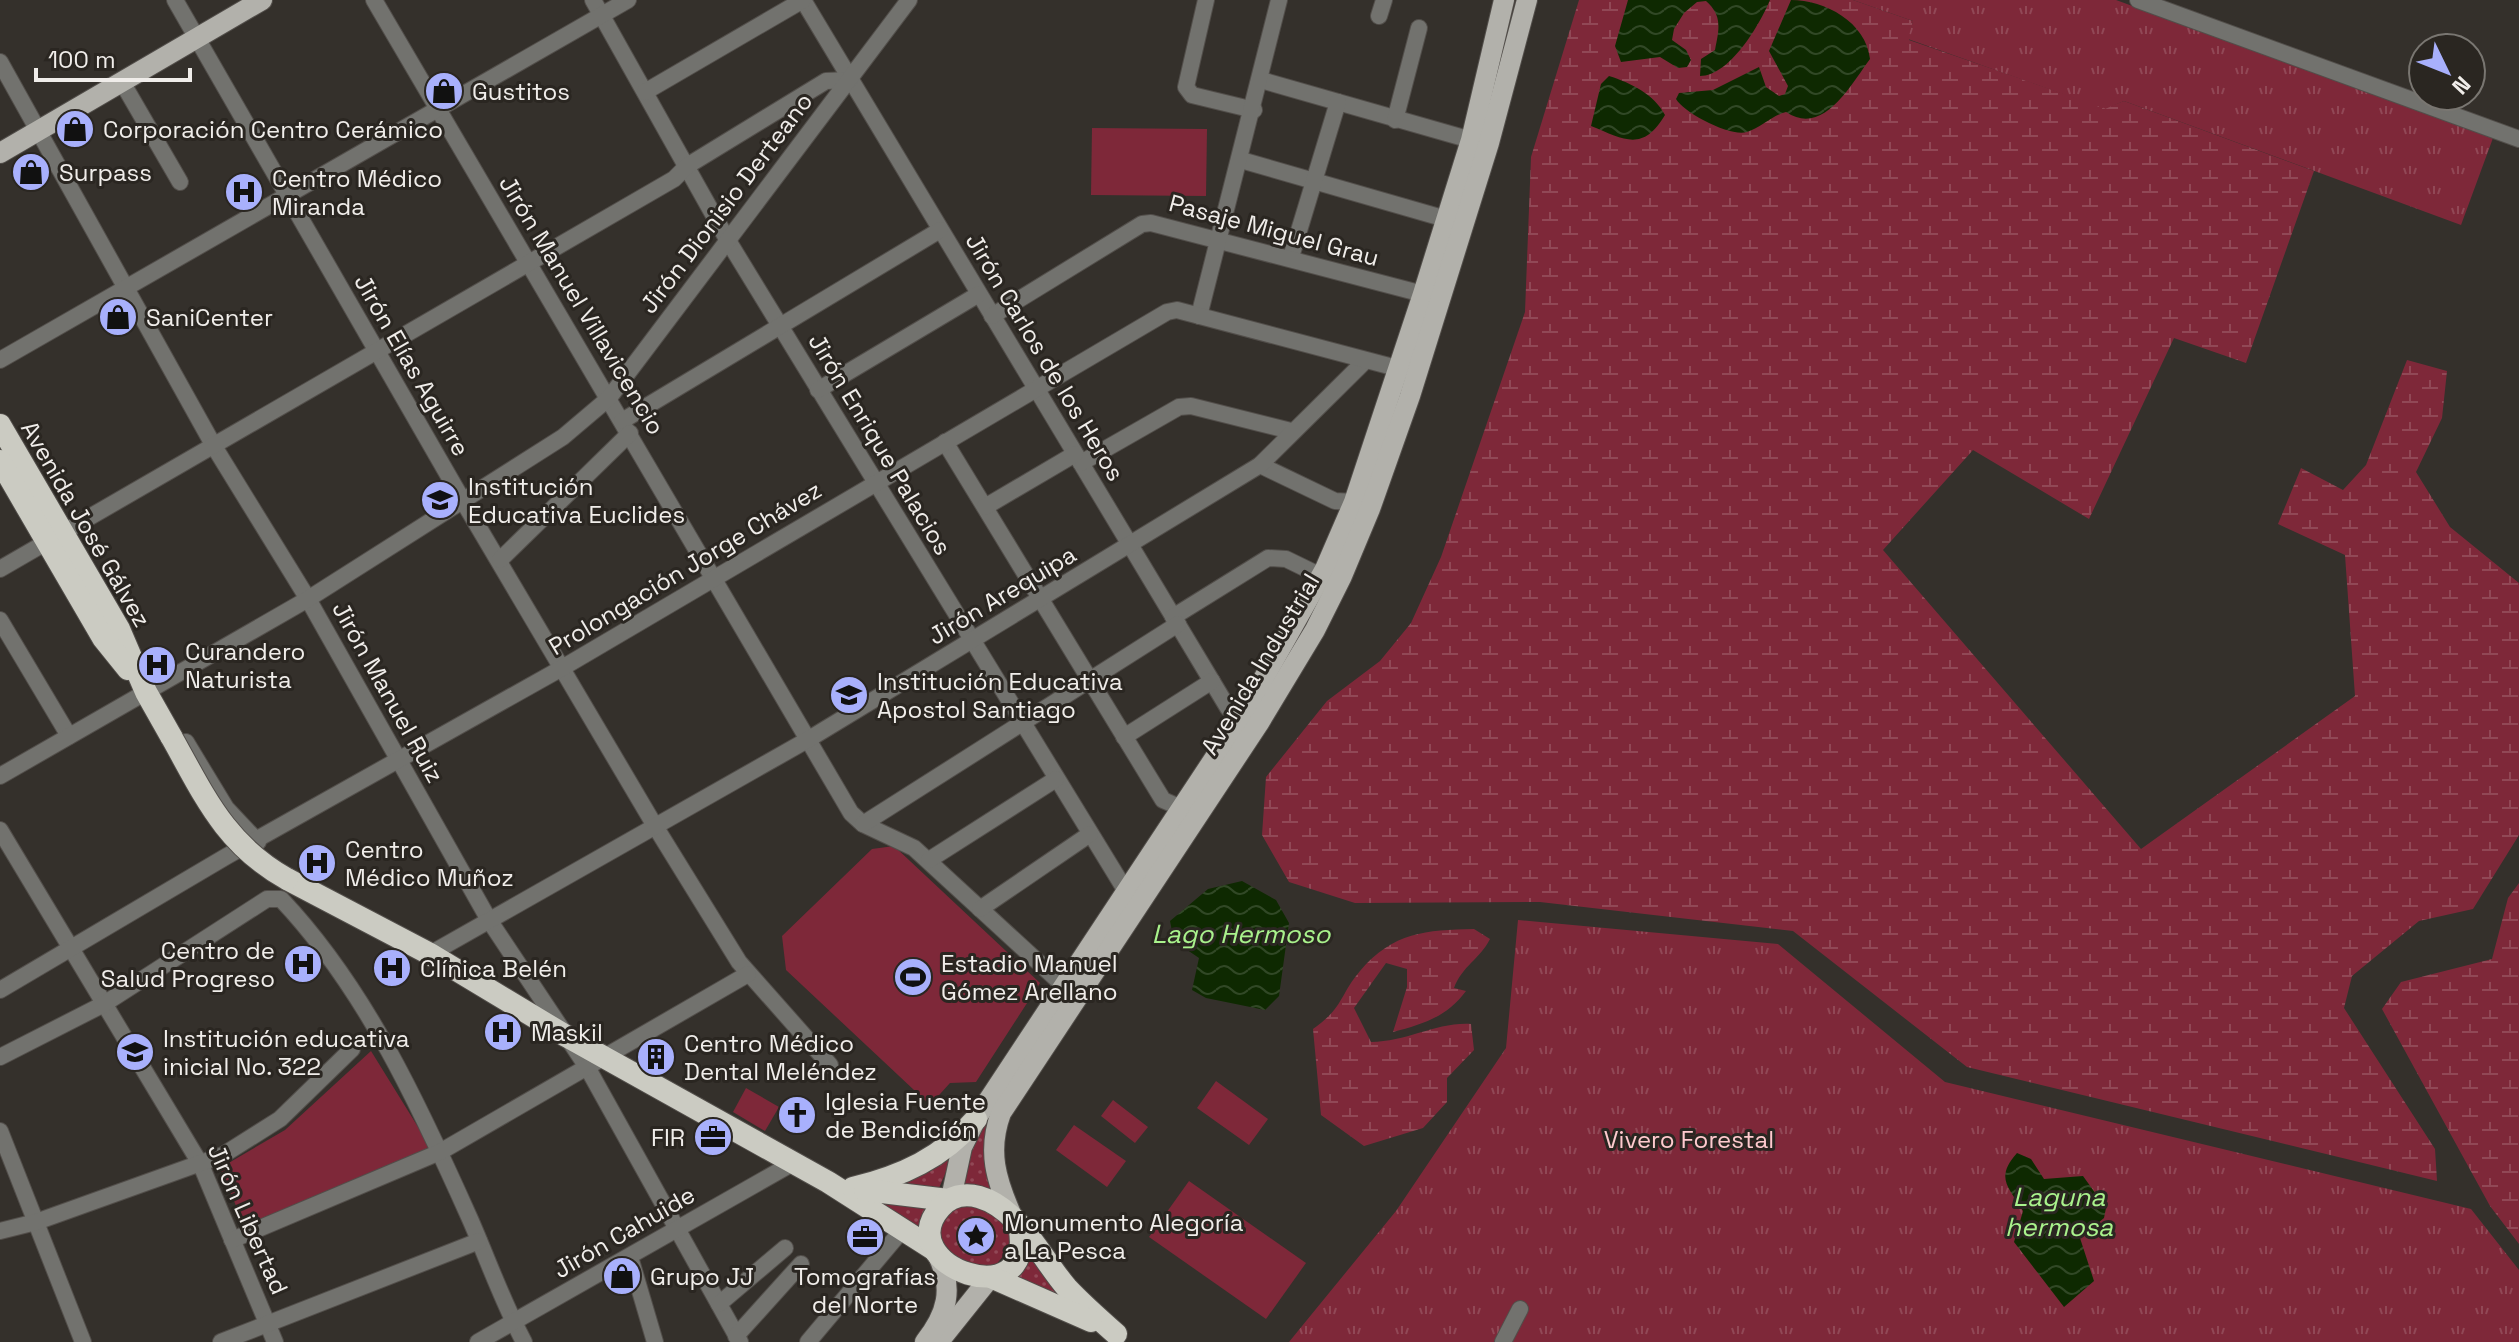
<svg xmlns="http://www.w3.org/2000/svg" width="2519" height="1342" font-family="'Space Grotesk',sans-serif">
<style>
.grass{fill:url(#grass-dots)}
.wetland{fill:url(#wetland-marsh)}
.park{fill:url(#park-tufts)}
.pitch{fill:#7e2839}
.water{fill:url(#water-waves)}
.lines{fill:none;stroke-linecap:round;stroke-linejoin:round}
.minor-casing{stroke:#524e4a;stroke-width:18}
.major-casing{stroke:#524e4a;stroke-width:22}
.highway-casing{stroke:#524e4a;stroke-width:24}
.minor{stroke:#72726e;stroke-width:16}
.major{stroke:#b2b1ab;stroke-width:20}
.highway{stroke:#cbcbc2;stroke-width:22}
.highway-bridge-casing{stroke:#524e4a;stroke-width:24;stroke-linecap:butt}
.highway-bridge{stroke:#cbcbc2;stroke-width:22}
.labels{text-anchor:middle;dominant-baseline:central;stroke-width:6;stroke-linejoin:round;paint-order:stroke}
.poi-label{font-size:24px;fill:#f0edea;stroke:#2a2621;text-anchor:start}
.street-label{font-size:24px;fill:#f0edea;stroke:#2a2621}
.park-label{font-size:24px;fill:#ffcace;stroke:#2a2621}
.water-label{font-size:26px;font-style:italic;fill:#a9f28c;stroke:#2a2621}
</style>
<defs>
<pattern id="grass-dots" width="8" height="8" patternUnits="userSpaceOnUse" patternTransform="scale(2)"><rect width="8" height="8" fill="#7e2839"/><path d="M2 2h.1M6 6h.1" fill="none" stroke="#914856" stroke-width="1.8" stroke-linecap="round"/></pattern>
<pattern id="wetland-marsh" width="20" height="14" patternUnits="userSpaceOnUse" patternTransform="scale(2)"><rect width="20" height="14" fill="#7e2839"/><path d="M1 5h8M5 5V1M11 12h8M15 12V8" fill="none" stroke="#914856"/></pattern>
<pattern id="park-tufts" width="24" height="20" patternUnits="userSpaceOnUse" patternTransform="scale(2)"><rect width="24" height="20" fill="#7e2839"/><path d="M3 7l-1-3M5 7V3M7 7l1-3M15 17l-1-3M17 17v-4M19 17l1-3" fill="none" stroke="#914856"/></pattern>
<pattern id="water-waves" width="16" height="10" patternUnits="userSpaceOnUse" patternTransform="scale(2)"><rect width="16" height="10" fill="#0e2901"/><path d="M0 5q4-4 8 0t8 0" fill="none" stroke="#314826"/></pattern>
</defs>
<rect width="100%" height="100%" fill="#34302b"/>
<g class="grass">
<polygon points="994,1111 984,1149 993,1190 962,1187 964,1153"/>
<polygon points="952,1158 939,1188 901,1185"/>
<polygon points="871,1198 931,1203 921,1230"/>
<polygon points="960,1203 982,1205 1011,1228 1008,1250 995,1266 961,1263 938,1237 939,1225"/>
<polygon points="1031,1254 1071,1301 1009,1279"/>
</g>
<g class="wetland">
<polygon points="1579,0 1853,0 1913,21 1909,40 2105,108 2124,101 2314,171 2246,363 2174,338 2089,519 1973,450 1883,550 2141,849 2355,696 2345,555 2278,524 2301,468 2343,490 2366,465 2407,360 2447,371 2442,418 2416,472 2450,527 2519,583 2519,835 2473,909 2419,921 2352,976 2344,1008 2435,1149 2437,1181 1967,1067 1793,931 1540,902 1355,903 1289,882 1262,835 1266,777 1327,701 1380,661 1411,623 1441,557 1525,312 1531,157"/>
<polygon points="2519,883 2519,1244 2490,1206 2382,1009 2401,982 2492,959 2508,898"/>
<path d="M1474 929 1490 939C1480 959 1462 966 1454 988L1466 991C1447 1017 1423 1024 1393 1032L1407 987V969L1386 963 1354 1008 1371 1042C1407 1042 1436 1022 1471 1024L1474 1050 1447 1078V1102L1423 1128 1364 1146 1321 1115 1313 1029C1344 1007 1339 996 1360 971 1393 932 1426 930 1474 929Z"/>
</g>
<g class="park">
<polygon points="1853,0 2116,0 2493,138 2461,225 2124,101 2105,109 1908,39 1913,21"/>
<polygon points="1518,920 1778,944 1945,1082 2471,1209 2519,1270 2519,1342 1289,1342 1396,1211 1506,1048"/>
</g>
<g class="pitch">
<polygon points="1092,128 1207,129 1206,196 1091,195"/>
<polygon points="894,846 1040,983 976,1082 950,1083 930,1105 786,970 782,936 872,849"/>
<polygon points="371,1051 431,1148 245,1227 220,1168 285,1130"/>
<polygon points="1216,1081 1268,1119 1249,1145 1197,1108"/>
<polygon points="746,1088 779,1107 765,1131 733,1112"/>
<polygon points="1113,1100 1148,1127 1135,1143 1101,1116"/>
<polygon points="1074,1125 1126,1161 1107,1187 1056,1150"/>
<polygon points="1189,1181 1306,1263 1266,1319 1149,1237"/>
</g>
<g class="water">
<path d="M1628 0H1770C1760 24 1730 76 1700 76L1701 59 1715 50C1719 30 1723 16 1706 1L1697 2 1684 13 1674 29 1672 40 1686 50 1691 60 1687 67 1678 68 1660 57 1621 62 1615 46Z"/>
<path d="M1791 0C1825 0 1866 22 1870 59 1850 86 1823 137 1786 112 1771 116 1761 128 1747 132 1730 137 1684 113 1676 99L1679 93 1713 90 1759 67 1766 87 1779 96 1785 94 1788 86 1769 51Z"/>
<path d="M1609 76C1631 83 1654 94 1665 115 1643 152 1625 140 1591 126L1601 84Z"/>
<polygon points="1242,881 1276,900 1289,923 1279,996 1265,1010 1206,998 1192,990 1199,958 1174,941 1170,921 1208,889"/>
<path d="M2017 1153 2031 1159 2044 1179 2083 1176 2106 1208 2104 1218 2080 1238 2094 1281 2064 1307 2014 1242 2023 1211C2008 1186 1995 1178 2017 1153Z"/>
</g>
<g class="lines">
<defs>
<g id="minor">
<polyline points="175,0 463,501 655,826 739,962 830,1065"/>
<polyline points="374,0 851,813 863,824 914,848 1062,984"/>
<polyline points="593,0 727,239 1132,901"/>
<polyline points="803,0 1228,708 1251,719"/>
<polyline points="1206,0 1186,87 1192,95 1254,110"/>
<polyline points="2138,0 2519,139"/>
<polyline points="1379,16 1384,0"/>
<polyline points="0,62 215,448 308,599 489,920 587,1067 740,1342"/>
<polyline points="1261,80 1471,140"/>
<polyline points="122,82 180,182"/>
<polyline points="645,92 803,0"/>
<polyline points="1395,120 1419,28"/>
<polyline points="1241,160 1446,219"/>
<polyline points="1291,257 1338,102"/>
<polyline points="992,316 1142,224 1151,223 1423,294"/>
<polyline points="1199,316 1279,0"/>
<polyline points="0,360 628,0"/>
<polyline points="818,390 979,294"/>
<polyline points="622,421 940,230"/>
<polyline points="945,442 1163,800 1179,807"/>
<polyline points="1081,463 1179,407 1191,406 1291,431"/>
<polyline points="1260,465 1335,501 1354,502"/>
<polyline points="985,507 1075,454"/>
<polyline points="500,560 630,433"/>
<polyline points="0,569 674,179 687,166 826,81 850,80"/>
<polyline points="1173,617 1268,558 1286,559 1321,576"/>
<polyline points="0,620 69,736"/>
<polyline points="1124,737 1212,681"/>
<polyline points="186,742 226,808 258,842"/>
<polyline points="0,776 308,599 563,437 609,398 909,0"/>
<polyline points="863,824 1178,624"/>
<polyline points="0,830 201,1165 275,1342"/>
<polyline points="929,860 1056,779"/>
<polyline points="980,909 1090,834"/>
<polyline points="430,954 809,739 1260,465 1365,361"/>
<polyline points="0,990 227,856 562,668 1167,312 1177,310 1408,371"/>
<path d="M0 1057 104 1004 267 899H281C366 989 420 1107 470 1219 488 1260 503 1303 524 1342"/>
<polyline points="0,1131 83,1342"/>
<polyline points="0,1231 36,1222 223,1155 280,1119 352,1049"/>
<polyline points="232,1240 440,1152 748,974"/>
<polyline points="630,1257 655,1342"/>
<polyline points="719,1304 785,1248"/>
<polyline points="736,1336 801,1264"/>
<polyline points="221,1342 479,1241"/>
<polyline points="478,1342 793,1163"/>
<polyline points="808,1342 903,1229"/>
<polyline points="1503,1342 1520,1309"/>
</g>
<g id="major">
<polyline points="0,153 262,0"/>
<polyline points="951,1198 962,1147 976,1119 1243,715 1325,569 1354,502 1423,294 1471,140 1504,0"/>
<path d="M1012 1216C996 1180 987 1151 1001 1113L1259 723 1315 630 1342 576 1370 509 1410 396 1489 143 1527 0"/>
<polyline points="941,1339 989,1279"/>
<path d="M925 1342C947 1314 954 1289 938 1256"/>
</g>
<g id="highway">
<polyline points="0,425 119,629 146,692 172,738"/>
<polyline points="0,461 103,638 128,669"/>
<polyline points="287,879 430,954 566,1036 828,1182 933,1249"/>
<path d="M853 1188C902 1176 942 1158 976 1119"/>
<polyline points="865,1190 948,1200"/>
<path d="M1019 1226C1039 1319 889 1266 940 1208 950 1196 964 1193 979 1197 1019 1208 1041 1258 1067 1288 1082 1304 1099 1319 1116 1334"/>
<polyline points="993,1278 1091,1321"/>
</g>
</defs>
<use href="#minor" class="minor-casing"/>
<use href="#major" class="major-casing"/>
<use href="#highway" class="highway-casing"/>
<use href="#minor" class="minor"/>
<use href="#major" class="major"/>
<use href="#highway" class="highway"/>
<defs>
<path id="highway-bridge" d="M172 738C205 797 225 844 287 879"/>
</defs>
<use href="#highway-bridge" class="highway-bridge-casing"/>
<use href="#highway-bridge" class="highway-bridge"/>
</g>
<defs>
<symbol id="shop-disc" viewBox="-11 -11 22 22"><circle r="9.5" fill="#a8b0fc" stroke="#2a2621"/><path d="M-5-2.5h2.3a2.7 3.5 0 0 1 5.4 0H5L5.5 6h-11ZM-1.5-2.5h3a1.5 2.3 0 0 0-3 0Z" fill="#111"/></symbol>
<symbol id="hospital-disc" viewBox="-11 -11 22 22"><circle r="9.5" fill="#a8b0fc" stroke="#2a2621"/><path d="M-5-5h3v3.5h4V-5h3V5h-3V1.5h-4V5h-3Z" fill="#111"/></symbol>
<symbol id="school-disc" viewBox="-11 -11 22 22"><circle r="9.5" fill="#a8b0fc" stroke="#2a2621"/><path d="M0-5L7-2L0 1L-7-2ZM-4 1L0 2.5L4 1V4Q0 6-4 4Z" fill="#111"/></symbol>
<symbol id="stadium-disc" viewBox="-11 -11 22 22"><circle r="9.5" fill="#a8b0fc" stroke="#2a2621"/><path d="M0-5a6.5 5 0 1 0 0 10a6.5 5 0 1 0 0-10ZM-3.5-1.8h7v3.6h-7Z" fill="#111"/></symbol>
<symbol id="building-disc" viewBox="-11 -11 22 22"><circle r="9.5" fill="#a8b0fc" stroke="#2a2621"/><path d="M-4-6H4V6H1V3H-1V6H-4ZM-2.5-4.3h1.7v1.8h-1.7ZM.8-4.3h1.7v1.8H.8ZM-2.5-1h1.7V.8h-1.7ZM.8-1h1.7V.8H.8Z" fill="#111"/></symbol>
<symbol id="church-disc" viewBox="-11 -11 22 22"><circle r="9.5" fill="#a8b0fc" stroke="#2a2621"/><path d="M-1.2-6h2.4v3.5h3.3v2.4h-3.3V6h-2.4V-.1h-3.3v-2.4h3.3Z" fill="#111"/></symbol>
<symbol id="office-disc" viewBox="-11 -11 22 22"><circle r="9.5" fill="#a8b0fc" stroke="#2a2621"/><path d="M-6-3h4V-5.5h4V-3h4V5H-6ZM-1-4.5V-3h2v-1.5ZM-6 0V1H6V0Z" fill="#111"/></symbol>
<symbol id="sight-disc" viewBox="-11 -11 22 22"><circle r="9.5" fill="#a8b0fc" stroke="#2a2621"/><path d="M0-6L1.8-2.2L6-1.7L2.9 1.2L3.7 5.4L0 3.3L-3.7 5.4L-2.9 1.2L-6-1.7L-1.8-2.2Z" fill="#111"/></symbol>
</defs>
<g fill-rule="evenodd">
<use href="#shop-disc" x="422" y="69" width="44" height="44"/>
<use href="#shop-disc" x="53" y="107" width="44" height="44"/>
<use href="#shop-disc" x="9" y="150" width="44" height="44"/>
<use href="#hospital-disc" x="222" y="170" width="44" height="44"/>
<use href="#shop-disc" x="96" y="295" width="44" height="44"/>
<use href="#school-disc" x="418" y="478" width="44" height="44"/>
<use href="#hospital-disc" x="135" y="643" width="44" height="44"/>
<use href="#school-disc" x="827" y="673" width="44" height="44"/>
<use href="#hospital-disc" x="295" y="841" width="44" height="44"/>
<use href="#hospital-disc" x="281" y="942" width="44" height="44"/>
<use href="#hospital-disc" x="370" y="946" width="44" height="44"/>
<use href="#stadium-disc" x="891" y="955" width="44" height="44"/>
<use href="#hospital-disc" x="481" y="1010" width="44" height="44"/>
<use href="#school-disc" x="113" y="1030" width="44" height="44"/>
<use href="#building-disc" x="634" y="1035" width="44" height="44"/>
<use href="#church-disc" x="775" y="1093" width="44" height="44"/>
<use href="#office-disc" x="691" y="1115" width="44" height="44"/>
<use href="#sight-disc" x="954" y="1214" width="44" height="44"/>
<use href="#office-disc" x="843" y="1215" width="44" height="44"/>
<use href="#shop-disc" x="600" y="1254" width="44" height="44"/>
</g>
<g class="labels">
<g class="poi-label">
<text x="472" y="91">Gustitos</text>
<text x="103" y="129">Corporación Centro Cerámico</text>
<text x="59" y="172">Surpass</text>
<text x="272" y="178">Centro Médico<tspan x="272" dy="28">Miranda</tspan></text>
<text x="146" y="317">SaniCenter</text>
<text x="468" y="486">Institución<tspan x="468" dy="28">Educativa Euclides</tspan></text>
<text x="185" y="651">Curandero<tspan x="185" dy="28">Naturista</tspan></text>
<text x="877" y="681">Institución Educativa<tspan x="877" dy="28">Apostol Santiago</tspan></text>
<text x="345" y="849">Centro<tspan x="345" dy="28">Médico Muñoz</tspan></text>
<text x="275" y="950" text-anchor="end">Centro de<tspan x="275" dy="28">Salud Progreso</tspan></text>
<text x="941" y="963">Estadio Manuel<tspan x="941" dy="28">Gómez Arellano</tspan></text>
<text x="420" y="968">Clínica Belén</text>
<text x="531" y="1032">Maskil</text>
<text x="163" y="1038">Institución educativa<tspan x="163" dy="28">inicial No. 322</tspan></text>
<text x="684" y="1043">Centro Médico<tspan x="684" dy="28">Dental Meléndez</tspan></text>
<text x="825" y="1101">Iglesia Fuente<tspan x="825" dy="28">de Bendicíón</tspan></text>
<text x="685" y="1137" text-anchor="end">FIR</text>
<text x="1004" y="1222">Monumento Alegoría<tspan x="1004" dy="28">a La Pesca</tspan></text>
<text x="650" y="1276">Grupo JJ</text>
<text x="865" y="1276" text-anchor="middle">Tomografías<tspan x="865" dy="28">del Norte</tspan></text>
</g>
<g class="street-label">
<text transform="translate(726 203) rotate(-53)">Jirón Dionisio Derteano</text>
<text transform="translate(1274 230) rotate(15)">Pasaje Miguel Grau</text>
<text transform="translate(582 305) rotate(59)">Jirón Manuel Villavicencio</text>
<text transform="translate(1045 357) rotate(59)">Jirón Carlos de los Heros</text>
<text transform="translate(412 365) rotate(60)">Jirón Elías Aguirre</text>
<text transform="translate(880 444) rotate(59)">Jirón Enrique Palacios</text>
<text transform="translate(86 524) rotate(60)">Avenida José Gálvez</text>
<text transform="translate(685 568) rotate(-31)">Prolongación Jorge Chávez</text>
<text transform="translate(1002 595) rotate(-31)">Jirón Arequipa</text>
<text transform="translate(1260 664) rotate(-59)">Avenida Industrial</text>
<text transform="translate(388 692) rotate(61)">Jirón Manuel Ruiz</text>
<text transform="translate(248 1219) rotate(66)">Jirón Libertad</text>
<text transform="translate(624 1232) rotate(-30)">Jirón Cahuide</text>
</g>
<g class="park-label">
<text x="1689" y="1139">Vivero Forestal</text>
</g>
<g class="water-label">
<text x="1241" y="934">Lago Hermoso</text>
<text x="2059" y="1197">Laguna<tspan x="2059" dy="30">hermosa</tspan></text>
</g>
</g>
<g transform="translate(2447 72) rotate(133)"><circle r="38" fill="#2a2621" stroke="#797671" stroke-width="2"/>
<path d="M0-6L14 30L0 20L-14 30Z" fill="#a8b0fc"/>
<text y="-12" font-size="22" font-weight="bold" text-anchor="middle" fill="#f0edea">N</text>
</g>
<path d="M36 68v12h154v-12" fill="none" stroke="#f0edea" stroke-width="4"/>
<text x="48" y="68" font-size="24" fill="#f0edea" stroke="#2a2621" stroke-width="6" paint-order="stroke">100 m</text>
</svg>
